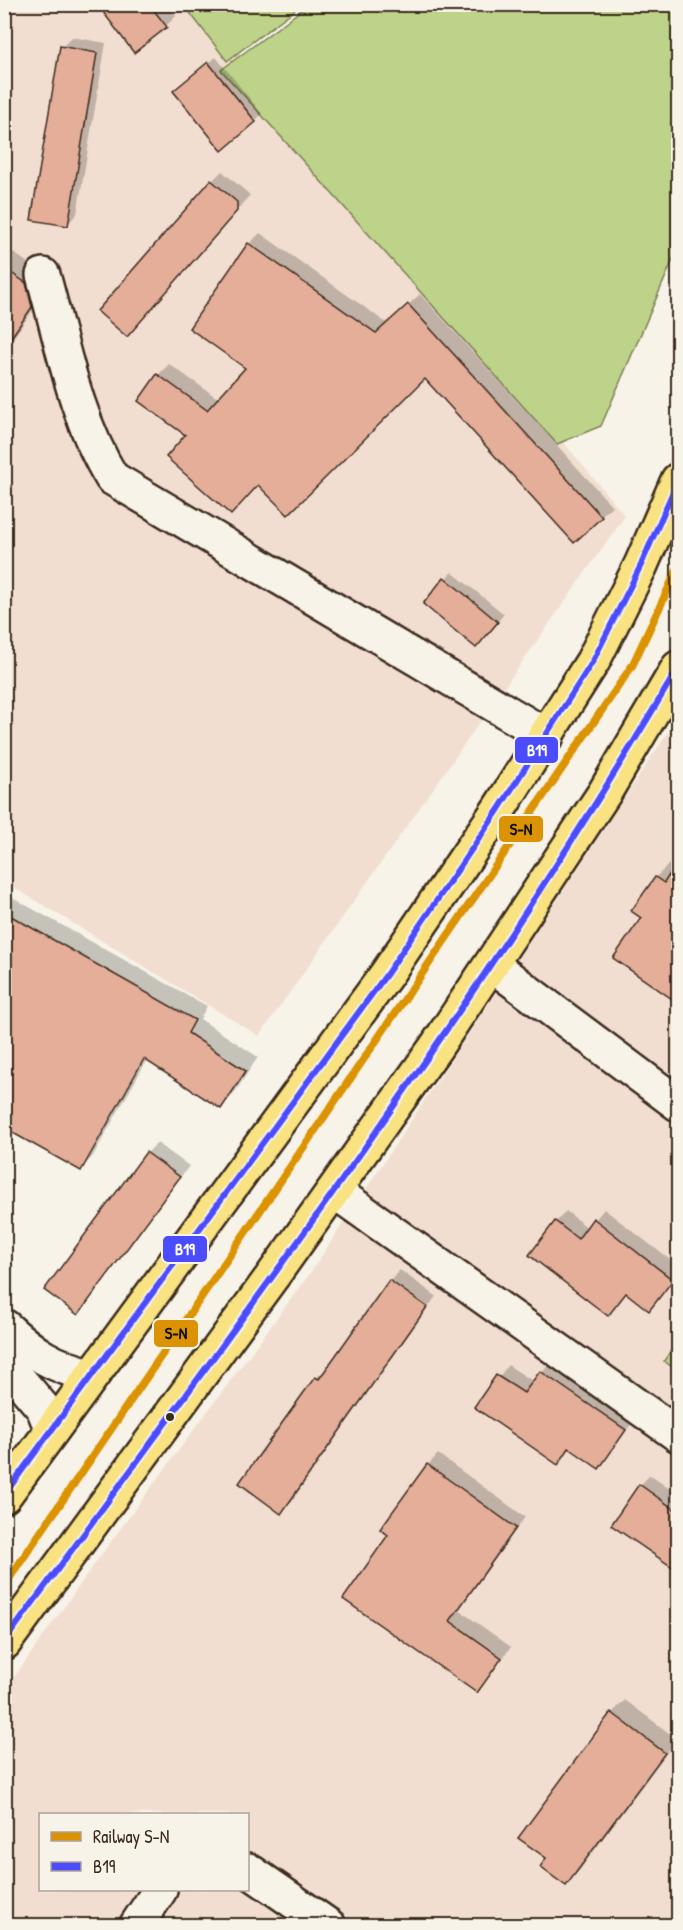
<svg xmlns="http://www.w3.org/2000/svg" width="683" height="1930" font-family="'Patrick Hand',sans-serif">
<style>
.built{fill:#f1ded0;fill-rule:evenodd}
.green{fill:#bcd389;stroke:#7c7e54;stroke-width:1.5}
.shadow{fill:#0003}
.building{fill:#e4ae99;stroke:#3b2a1e;stroke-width:1.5}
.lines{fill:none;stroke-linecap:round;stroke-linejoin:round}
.minor-casing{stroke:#3b2a1e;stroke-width:38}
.major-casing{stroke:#3b2a1e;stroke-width:38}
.minor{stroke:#f7f3e8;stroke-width:33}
.major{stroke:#f8e281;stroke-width:33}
.bus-1-casing{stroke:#f7f3e8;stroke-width:10}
.bus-1{stroke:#4c4cff;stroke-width:6}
.rail-1-casing{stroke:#f7f3e8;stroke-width:12}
.rail-1{stroke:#db9304;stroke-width:8}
.bus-dot{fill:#3b2a1e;stroke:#f7f3e8;stroke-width:2}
.line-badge{stroke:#f7f3e8;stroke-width:2}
.badge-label{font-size:16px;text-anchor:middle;font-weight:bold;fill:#fff}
.pale-badge-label{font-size:16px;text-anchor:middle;font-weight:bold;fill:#111}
</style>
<rect width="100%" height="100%" fill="#f7f3e8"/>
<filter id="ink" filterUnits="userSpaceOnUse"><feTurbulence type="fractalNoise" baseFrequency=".0167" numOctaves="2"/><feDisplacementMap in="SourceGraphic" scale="12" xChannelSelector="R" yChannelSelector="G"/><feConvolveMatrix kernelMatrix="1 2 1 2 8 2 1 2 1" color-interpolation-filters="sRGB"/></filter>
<g filter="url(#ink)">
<g class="built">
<polygon points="4,5 199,5 625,516 259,1036 5,882"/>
<path d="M678 717V1925L5 1926V1690L104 1551 311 1272ZM40 1814H248V1890H40Z"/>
</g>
<g class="green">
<polygon points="184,5 301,5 227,61"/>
<polygon points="308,5 678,5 678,248 601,426 557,444 221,70"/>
<polygon points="678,1339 678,1371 664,1361"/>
</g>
<g class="shadow">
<polygon points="99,4 167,4 176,16 166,26"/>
<polygon points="72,37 106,43 77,214 67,225 62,47"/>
<polygon points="216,57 262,114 255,121 182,84"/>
<polygon points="222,171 250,195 137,325 212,181"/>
<polygon points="260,233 388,324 420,294 612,506 601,516 425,376 258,483 188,434 158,375 169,364 219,399 247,367 191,327 249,244"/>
<polygon points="11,251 38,270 45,293 4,351 4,257"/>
<polygon points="452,572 504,614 483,639 446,578"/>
<polygon points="669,864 675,869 678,864 678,1001 616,957 643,918 656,877"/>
<polygon points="4,893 207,1006 200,1019 258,1057 233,1095 221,1107 147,1060 93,1156 81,1169 4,1126"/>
<polygon points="157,1143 189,1166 78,1313 147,1153"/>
<polygon points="604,1209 678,1266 678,1273 649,1309 627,1292 608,1314 556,1222 566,1211 588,1228"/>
<polygon points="400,1270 436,1296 291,1502 281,1512 316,1378 328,1368 390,1281"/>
<polygon points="551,1362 635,1419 599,1467 571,1448 558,1463 476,1407 508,1365 534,1382"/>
<polygon points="438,1454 525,1517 459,1610 511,1647 477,1692 390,1535 428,1465"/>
<polygon points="650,1475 678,1495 678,1569 613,1525 640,1485"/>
<polygon points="625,1700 677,1739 579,1871 566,1884 548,1858 612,1713"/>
<polygon points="678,1761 678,1777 671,1772"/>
</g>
<g class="building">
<polygon points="97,4 149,4 167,27 134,53"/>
<polygon points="60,46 97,53 68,226 31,220"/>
<polygon points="208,62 256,122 222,151 173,91"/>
<polygon points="211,180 237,202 237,211 127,337 97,311"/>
<polygon points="248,243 376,333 408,304 602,517 574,543 425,379 288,515 258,485 231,515 166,457 185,435 138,401 157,374 207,410 245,368 189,328"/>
<polygon points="4,268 26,283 32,307 4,348"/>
<polygon points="444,577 498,622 476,648 423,604"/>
<polygon points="678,861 678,1003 613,958 641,918 631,911 655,877 664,883"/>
<polygon points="4,912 195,1020 188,1033 246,1071 221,1109 144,1059 81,1171 4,1128"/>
<polygon points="146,1152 180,1177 78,1315 44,1290"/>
<polygon points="593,1218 673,1280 649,1311 626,1293 608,1316 529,1255 555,1221 578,1239"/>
<polygon points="389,1280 427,1307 281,1514 239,1483 315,1377 319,1379"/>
<polygon points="540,1371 626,1430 599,1469 569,1448 558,1465 474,1407 496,1375 524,1393"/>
<polygon points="427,1464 516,1528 450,1621 502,1658 477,1693 343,1599 388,1535 380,1529"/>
<polygon points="639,1484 678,1512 678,1571 611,1525"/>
<polygon points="611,1712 665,1753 566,1886 540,1867 546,1858 518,1838"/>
</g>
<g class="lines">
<defs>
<g id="minor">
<path d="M43 275C62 342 75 418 112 478L547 736"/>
<polyline points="492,965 678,1104"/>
<polyline points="334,1191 678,1435"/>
<path d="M4 1326C33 1353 53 1367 92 1375"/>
<polyline points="4,1362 43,1408 52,1430"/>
<polyline points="248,1870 329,1926"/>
<polyline points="136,1926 160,1890"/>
</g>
<g id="major">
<polyline points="4,1496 386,975 499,809 593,661 641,565 678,480"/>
<polyline points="4,1643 274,1274 436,1047 605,792 678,668"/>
</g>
</defs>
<use href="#minor" class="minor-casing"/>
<use href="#major" class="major-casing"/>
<use href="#minor" class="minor"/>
<use href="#major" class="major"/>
<defs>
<g id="bus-1">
<polyline points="4,1495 386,975 499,809 593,661 641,565 678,480"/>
<path d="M4 1642C238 1324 477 1009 678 668"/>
</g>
</defs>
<use href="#bus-1" class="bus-1-casing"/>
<use href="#bus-1" class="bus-1"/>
<defs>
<polyline id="rail-1" points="4,1586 632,666 678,568"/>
</defs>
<use href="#rail-1" class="rail-1-casing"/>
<use href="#rail-1" class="rail-1"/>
</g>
</g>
<circle class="bus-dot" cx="170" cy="1417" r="5"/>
<g class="line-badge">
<rect x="514" y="736" width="45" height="28" rx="6" fill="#4c4cff"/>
<rect x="498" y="815" width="46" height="28" rx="6" fill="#db9304"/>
<rect x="162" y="1235" width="46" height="28" rx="6" fill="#4c4cff"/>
<rect x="153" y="1319" width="46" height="29" rx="6" fill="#db9304"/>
</g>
<g class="badge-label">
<text x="537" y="756">B19</text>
<text x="185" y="1255">B19</text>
</g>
<g class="pale-badge-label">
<text x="521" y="835">S-N</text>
<text x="176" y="1339">S-N</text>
</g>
<rect width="683" height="1930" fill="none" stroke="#f7f3e8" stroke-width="24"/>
<rect x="12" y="12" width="659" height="1906" fill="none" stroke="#3b2a1e" stroke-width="2" filter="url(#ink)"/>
<rect x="39" y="1813" width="210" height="78" fill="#f7f3e8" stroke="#aca397" stroke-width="1.5"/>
<rect x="51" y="1832" width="30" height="9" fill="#db9304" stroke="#aca397" stroke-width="1.5"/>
<text x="93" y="1843" font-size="18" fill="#3b2a1e">Railway S-N</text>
<rect x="51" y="1862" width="30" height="9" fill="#4c4cff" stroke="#aca397" stroke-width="1.5"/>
<text x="93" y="1873" font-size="18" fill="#3b2a1e">B19</text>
</svg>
